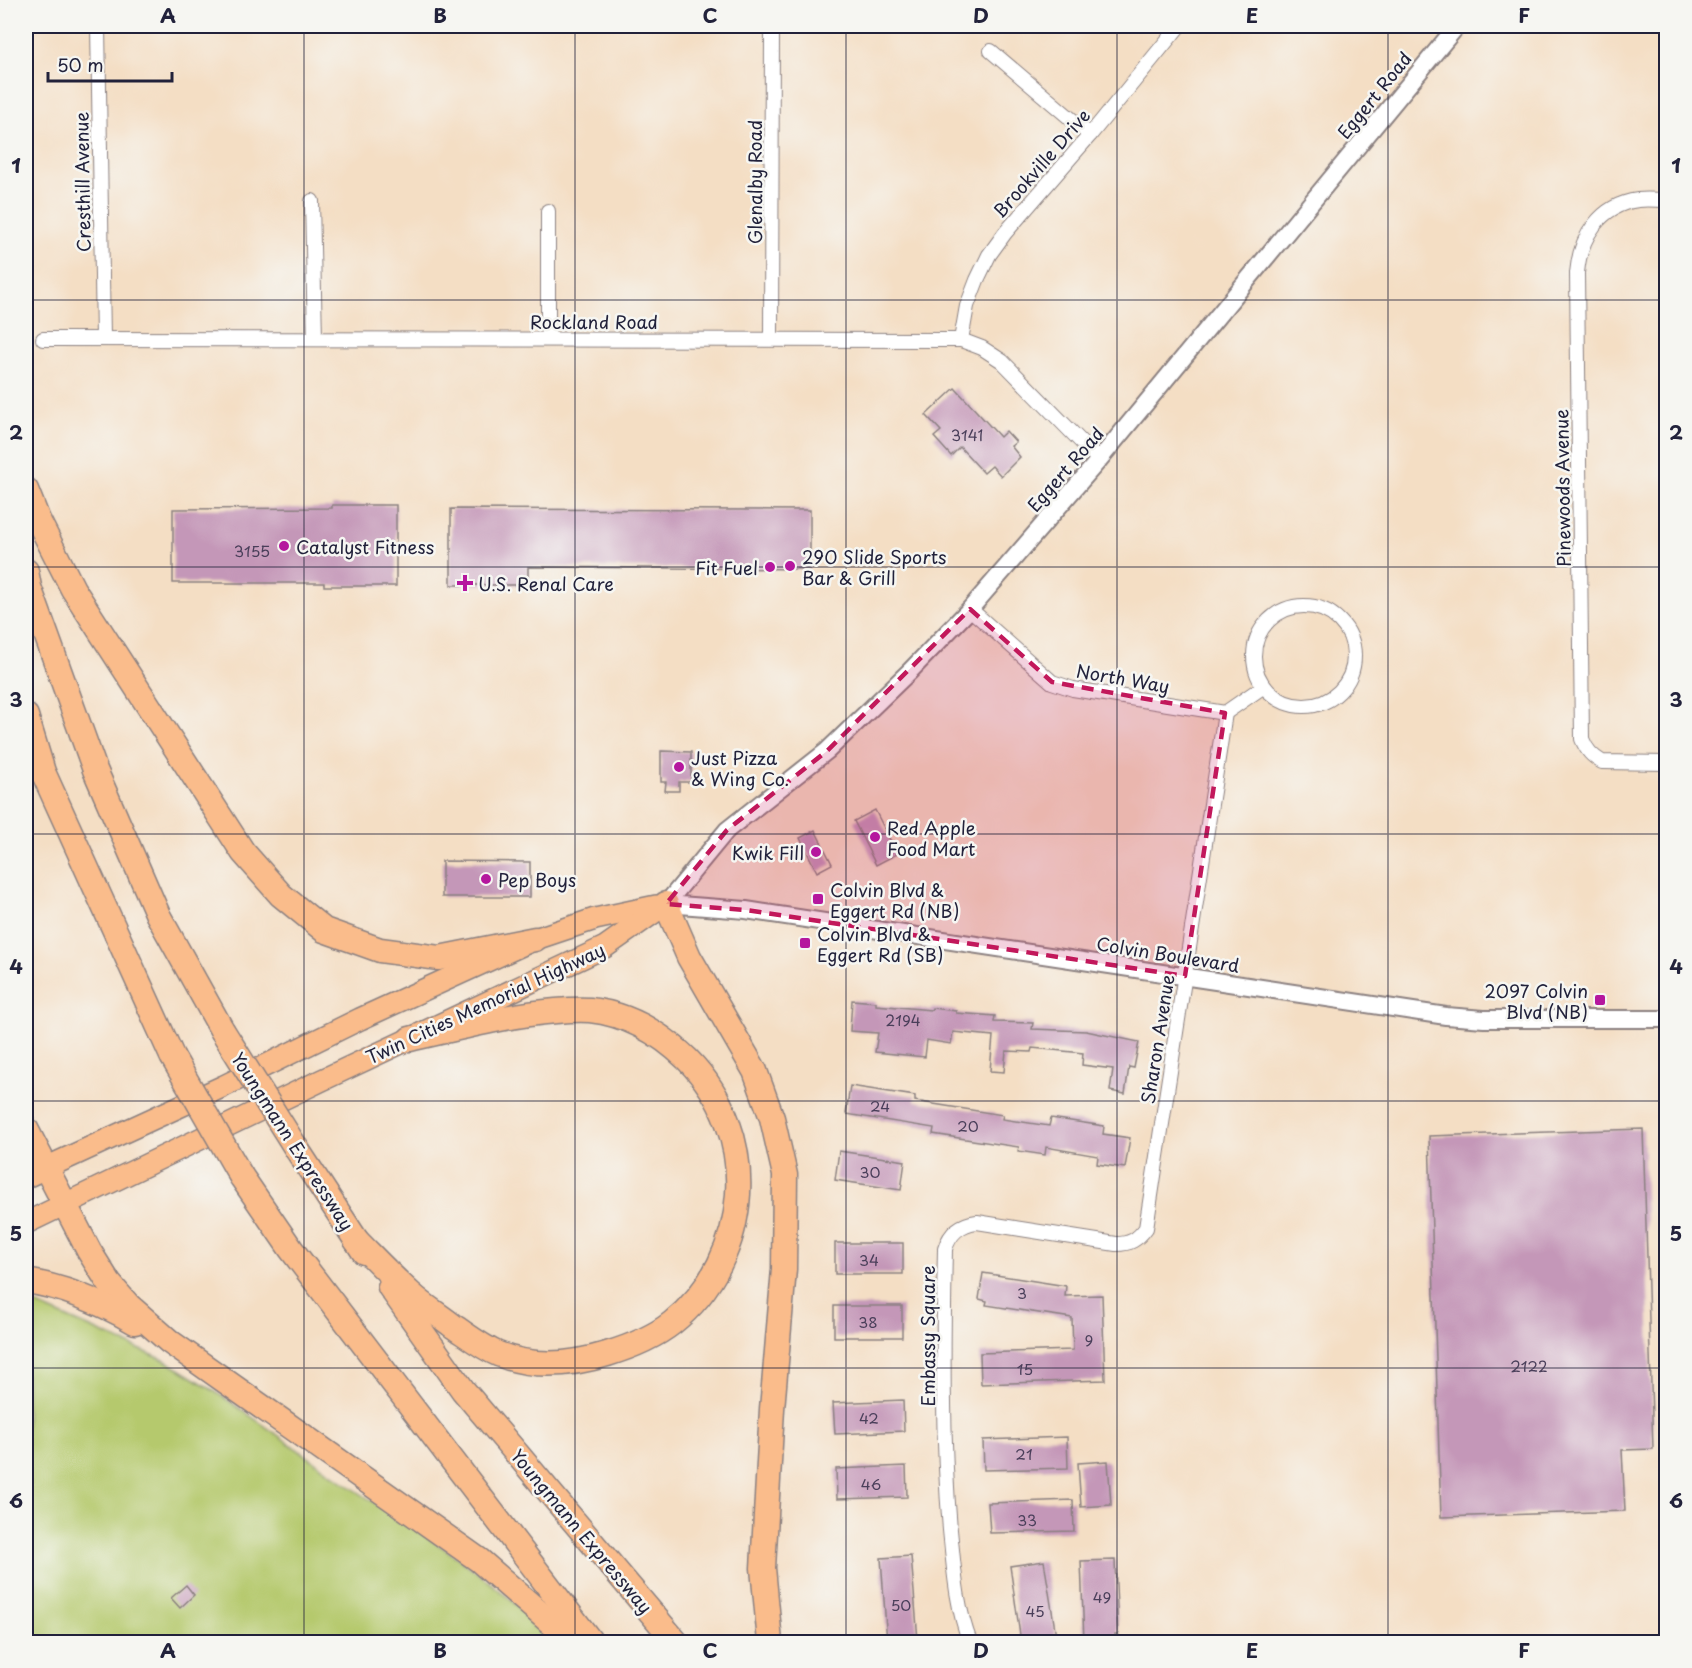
<svg xmlns="http://www.w3.org/2000/svg" width="1692" height="1668" font-family="'Playpen Sans',sans-serif">
<style>
.green{fill:#b5c96d;stroke:#6c7654;stroke-width:1.5}
.building{fill:#c497b8}
.lines{fill:none;stroke-linecap:round;stroke-linejoin:round}
.minor-casing{stroke:#8b8080;stroke-width:16}
.tertiary-casing{stroke:#8b8080;stroke-width:20}
.primary-casing{stroke:#8b8080;stroke-width:24}
.motorway-casing{stroke:#8b8080;stroke-width:27}
.minor{stroke:#fff;stroke-width:14}
.tertiary{stroke:#fff;stroke-width:16}
.primary{stroke:#fabc8b;stroke-width:21}
.motorway{stroke:#fabc8b;stroke-width:24}
.motorway-bridge-casing{stroke:#8b8080;stroke-width:27;stroke-linecap:butt}
.motorway-bridge{stroke:#fabc8b;stroke-width:24}
.marked{fill:#c2185b;fill-opacity:0.2;stroke:#c2185b;stroke-width:4.5;stroke-dasharray:12 8;stroke-linejoin:round}
.grid{fill:none;stroke:#22223b;stroke-width:1.5;stroke-opacity:0.55}
.poi-dot{fill:#b5179e;stroke:#f6f6f2;stroke-width:2}
.labels{text-anchor:middle;dominant-baseline:central;stroke-width:5;stroke-linejoin:round;paint-order:stroke}
.number-label{font-size:15px;fill:#4a3f5a}
.street-label{font-size:18px;fill:#22223b;stroke:#f6f6f2}
.poi-label{font-size:18px;fill:#22223b;stroke:#f6f6f2;text-anchor:start}
.neatline{fill:none;stroke:#22223b;stroke-width:2}
.grid-label{font-size:20px;text-anchor:middle;font-weight:bold;fill:#22223b}
</style>
<rect width="100%" height="100%" fill="#f6f6f2"/>
<filter id="ink" filterUnits="userSpaceOnUse"><feTurbulence type="fractalNoise" baseFrequency=".0167" numOctaves="2"/><feDisplacementMap in="SourceGraphic" scale="12" xChannelSelector="R" yChannelSelector="G"/><feConvolveMatrix kernelMatrix="1 2 1 2 8 2 1 2 1" color-interpolation-filters="sRGB"/></filter>
<filter id="wash" filterUnits="userSpaceOnUse"><feTurbulence type="fractalNoise" baseFrequency=".008" numOctaves="4" result="noise"/><feDisplacementMap in="SourceGraphic" scale="24" xChannelSelector="R" yChannelSelector="G"/><feGaussianBlur stdDeviation="1.35" result="paint"/><feColorMatrix in="noise" values="0 0 0 0 0 0 0 0 0 0 0 0 0 0 0 0 0 1.4 0 .05"/><feComposite in="paint" operator="in"/></filter>
<g filter="url(#wash)">
<rect width="100%" height="100%" fill="#f4dec4"/>
<path class="green" d="M26 1300 164 1360C227 1396 283 1440 342 1481 414 1530 495 1574 552 1642H26Z"/>
<g id="blocks">
<g class="building">
<polygon points="955,388 1000,437 1006,431 1016,442 1011,446 1020,457 1001,476 992,466 984,473 960,447 951,456 934,437 941,431 926,415"/>
<polygon points="332,505 396,505 396,586 324,586 324,583 173,583 173,509 332,508"/>
<polygon points="451,509 810,510 810,569 528,567 528,585 451,585"/>
<polygon points="661,751 691,752 691,782 679,782 679,791 665,791 666,782 661,782"/>
<polygon points="875,810 897,854 876,865 854,821"/>
<polygon points="815,830 832,864 817,872 800,838"/>
<polygon points="442,861 530,862 530,897 442,897"/>
<polygon points="852,1000 876,1002 876,1005 931,1010 932,1008 956,1011 956,1013 995,1016 994,1022 1033,1023 1032,1029 1086,1031 1139,1042 1134,1068 1129,1067 1125,1094 1110,1091 1113,1069 1082,1065 1083,1053 1032,1048 1031,1052 1006,1051 1004,1072 990,1071 993,1036 953,1032 951,1044 927,1040 925,1057 875,1052 878,1033 850,1031"/>
<polygon points="850,1086 915,1096 915,1101 1003,1115 1002,1119 1049,1126 1051,1118 1104,1126 1103,1134 1130,1138 1125,1168 1097,1164 1098,1156 1046,1147 1045,1155 1018,1151 1019,1147 933,1134 934,1128 846,1114"/>
<polygon points="1643,1129 1653,1449 1622,1450 1625,1511 1441,1517 1429,1136"/>
<polygon points="839,1151 905,1161 901,1190 835,1180"/>
<rect x="835" y="1243" width="68" height="31"/>
<polygon points="983,1273 1066,1286 1065,1296 1102,1295 1105,1380 981,1384 980,1353 1073,1350 1072,1318 986,1305 987,1301 979,1299"/>
<rect x="834" y="1306" width="68" height="31"/>
<polygon points="903,1400 904,1431 835,1434 833,1403"/>
<polygon points="1067,1437 1068,1468 984,1470 983,1440"/>
<polygon points="1108,1461 1111,1505 1081,1507 1078,1463"/>
<polygon points="906,1466 907,1497 837,1499 836,1469"/>
<polygon points="1073,1500 1074,1531 990,1533 988,1503"/>
<polygon points="911,1556 918,1640 887,1642 881,1558"/>
<polygon points="1115,1560 1118,1634 1115,1634 1115,1642 1084,1642 1081,1561"/>
<polygon points="1044,1561 1057,1642 1021,1642 1010,1566"/>
<polygon points="186,1585 194,1595 180,1608 171,1598"/>
</g>
</g>
</g>
<g filter="url(#ink)">
<use href="#blocks" fill-opacity="0" stroke="#8b8080" stroke-width="1.5"/>
<g class="lines">
<defs>
<g id="minor">
<polyline points="98,26 103,339"/>
<polyline points="991,51 1090,135"/>
<path d="M1666 200C1657 200 1647 199 1638 200 1600 205 1580 237 1577 273L1582 739C1587 751 1592 756 1602 762L1666 763"/>
<polyline points="312,201 315,339"/>
<polyline points="548,211 548,339"/>
<polyline points="43,339 961,340 982,348 1002,361 1099,460"/>
<polyline points="771,339 772,26"/>
<polyline points="961,340 967,306 977,280 989,255 1005,233 1090,135 1179,26"/>
<circle cx="1304" cy="656" r="50"/>
<polyline points="970,609 1052,682 1073,689 1225,713"/>
<polyline points="1225,713 1264,686"/>
<path d="M970 1642C956 1606 954 1568 950 1530 942 1436 943 1343 945 1249 950 1233 960 1224 977 1222L1116 1244C1130 1244 1137 1240 1146 1228L1225 713"/>
</g>
<g id="tertiary">
<polyline points="666,904 727,830 827,751 910,671 970,609 1099,460 1457,26"/>
<polyline points="666,904 746,910 1446,1016 1484,1019 1666,1019"/>
</g>
<g id="primary">
<polyline points="26,1177 224,1086 360,1019 535,939 595,919 656,906"/>
<polyline points="26,1223 320,1081 605,947 666,904"/>
</g>
<g id="motorway">
<polyline points="26,490 38,520 73,589 243,852 281,895 324,930 380,950 439,958 535,939"/>
<polyline points="26,571 29,587 95,770 158,915 222,1030"/>
<polyline points="26,716 43,772 172,1056"/>
<polyline points="666,904 689,957 755,1071 772,1118 785,1175 784,1269 772,1409 763,1568 770,1642"/>
<polyline points="26,1129 89,1251 109,1283 129,1306 170,1342 479,1560 573,1642"/>
<polyline points="298,1151 364,1252"/>
<polyline points="241,1176 291,1249 591,1642"/>
<path d="M356 1240C374 1258 392 1277 411 1294 424 1306 439 1315 453 1326 468 1336 482 1347 498 1354 533 1368 572 1365 607 1354 630 1347 653 1338 672 1323 754 1257 761 1133 687 1059 660 1033 627 1014 590 1010 579 1009 567 1010 556 1011 506 1015 459 1028 410 1039"/>
<path d="M26 1281C65 1287 100 1302 135 1322"/>
<polyline points="390,1287 463,1390 676,1642"/>
</g>
</defs>
<use href="#minor" class="minor-casing"/>
<use href="#tertiary" class="tertiary-casing"/>
<use href="#primary" class="primary-casing"/>
<use href="#motorway" class="motorway-casing"/>
<use href="#minor" class="minor"/>
<use href="#tertiary" class="tertiary"/>
<use href="#primary" class="primary"/>
<use href="#motorway" class="motorway"/>
<defs>
<g id="motorway-bridge">
<polyline points="222,1030 298,1151"/>
<polyline points="172,1056 241,1176"/>
</g>
</defs>
<use href="#motorway-bridge" class="motorway-bridge-casing"/>
<use href="#motorway-bridge" class="motorway-bridge"/>
</g>
</g>
<path class="marked" d="M970 609 1052 682 1225 713 1185 976 746 910 666 904 727 830 827 751Z"/>
<path class="grid" d="M304 26V1642M575 26V1642M846 26V1642M1117 26V1642M1388 26V1642M26 300H1666M26 567H1666M26 834H1666M26 1101H1666M26 1368H1666"/>
<g class="poi-dot">
<circle cx="284" cy="546" r="6"/>
<circle cx="790" cy="566" r="6"/>
<circle cx="770" cy="567" r="6"/>
<path d="M462 574h6v6h6v6h-6v6h-6v-6h-6v-6h6z"/>
<circle cx="679" cy="767" r="6"/>
<circle cx="875" cy="837" r="6"/>
<circle cx="816" cy="852" r="6"/>
<circle cx="486" cy="879" r="6"/>
<rect x="812" y="893" width="12" height="12" rx="3"/>
<rect x="799" y="937" width="12" height="12" rx="3"/>
<rect x="1594" y="994" width="12" height="12" rx="3"/>
</g>
<g class="labels">
<g class="number-label">
<text x="967" y="434">3141</text>
<text x="252" y="550">3155</text>
<text x="903" y="1019">2194</text>
<text x="880" y="1105">24</text>
<text x="968" y="1125">20</text>
<text x="870" y="1171">30</text>
<text x="869" y="1259">34</text>
<text x="1022" y="1292">3</text>
<text x="868" y="1321">38</text>
<text x="1089" y="1339">9</text>
<text x="1529" y="1365">2122</text>
<text x="1025" y="1368">15</text>
<text x="869" y="1417">42</text>
<text x="1024" y="1453">21</text>
<text x="871" y="1483">46</text>
<text x="1027" y="1519">33</text>
<text x="1102" y="1596">49</text>
<text x="901" y="1604">50</text>
<text x="1035" y="1610">45</text>
</g>
<g class="street-label">
<text transform="translate(1374 95) rotate(-51)">Eggert Road</text>
<text transform="translate(1041 163) rotate(-49)">Brookville Drive</text>
<text transform="translate(82 182) rotate(-91)">Cresthill Avenue</text>
<text transform="translate(754 182) rotate(-90)">Glenalby Road</text>
<text x="594" y="321">Rockland Road</text>
<text transform="translate(1065 469) rotate(-49)">Eggert Road</text>
<text transform="translate(1562 488) rotate(-91)">Pinewoods Avenue</text>
<text transform="translate(1123 678) rotate(10)">North Way</text>
<text transform="translate(1168 954) rotate(9)">Colvin Boulevard</text>
<text transform="translate(485 1003) rotate(-25)">Twin Cities Memorial Highway</text>
<text transform="translate(1157 1039) rotate(-81)">Sharon Avenue</text>
<text transform="translate(293 1141) rotate(57)">Youngmann Expressway</text>
<text transform="translate(927 1336) rotate(-90)">Embassy Square</text>
<text transform="translate(582 1531) rotate(50)">Youngmann Expressway</text>
</g>
<g class="poi-label">
<text x="296" y="546">Catalyst Fitness</text>
<text x="802" y="556">290 Slide Sports<tspan x="802" dy="21">Bar &amp; Grill</tspan></text>
<text x="758" y="567" text-anchor="end">Fit Fuel</text>
<text x="478" y="583">U.S. Renal Care</text>
<text x="691" y="757">Just Pizza<tspan x="691" dy="21">&amp; Wing Co.</tspan></text>
<text x="887" y="827">Red Apple<tspan x="887" dy="21">Food Mart</tspan></text>
<text x="804" y="852" text-anchor="end">Kwik Fill</text>
<text x="498" y="879">Pep Boys</text>
<text x="830" y="889">Colvin Blvd &amp;<tspan x="830" dy="21">Eggert Rd (NB)</tspan></text>
<text x="817" y="933">Colvin Blvd &amp;<tspan x="817" dy="21">Eggert Rd (SB)</tspan></text>
<text x="1588" y="990" text-anchor="end">2097 Colvin<tspan x="1588" dy="21">Blvd (NB)</tspan></text>
</g>
</g>
<rect width="1692" height="1668" fill="none" stroke="#f6f6f2" stroke-width="66"/>
<path d="M48 72v9h124v-9" fill="none" stroke="#22223b" stroke-width="3"/>
<text x="57" y="72" font-size="18" fill="#22223b" stroke="#f6f6f2" stroke-width="4.5" paint-order="stroke">50 m</text>
<rect x="33" y="33" width="1626" height="1602" class="neatline"/>
<g class="grid-label">
<text x="168" y="23">A</text>
<text x="440" y="23">B</text>
<text x="710" y="23">C</text>
<text x="981" y="23">D</text>
<text x="1252" y="23">E</text>
<text x="1524" y="23">F</text>
<text x="16" y="173">1</text>
<text x="1676" y="173">1</text>
<text x="16" y="440">2</text>
<text x="1676" y="440">2</text>
<text x="16" y="707">3</text>
<text x="1676" y="707">3</text>
<text x="16" y="974">4</text>
<text x="1676" y="974">4</text>
<text x="16" y="1241">5</text>
<text x="1676" y="1241">5</text>
<text x="16" y="1508">6</text>
<text x="1676" y="1508">6</text>
<text x="168" y="1658">A</text>
<text x="440" y="1658">B</text>
<text x="710" y="1658">C</text>
<text x="981" y="1658">D</text>
<text x="1252" y="1658">E</text>
<text x="1524" y="1658">F</text>
</g>
</svg>
